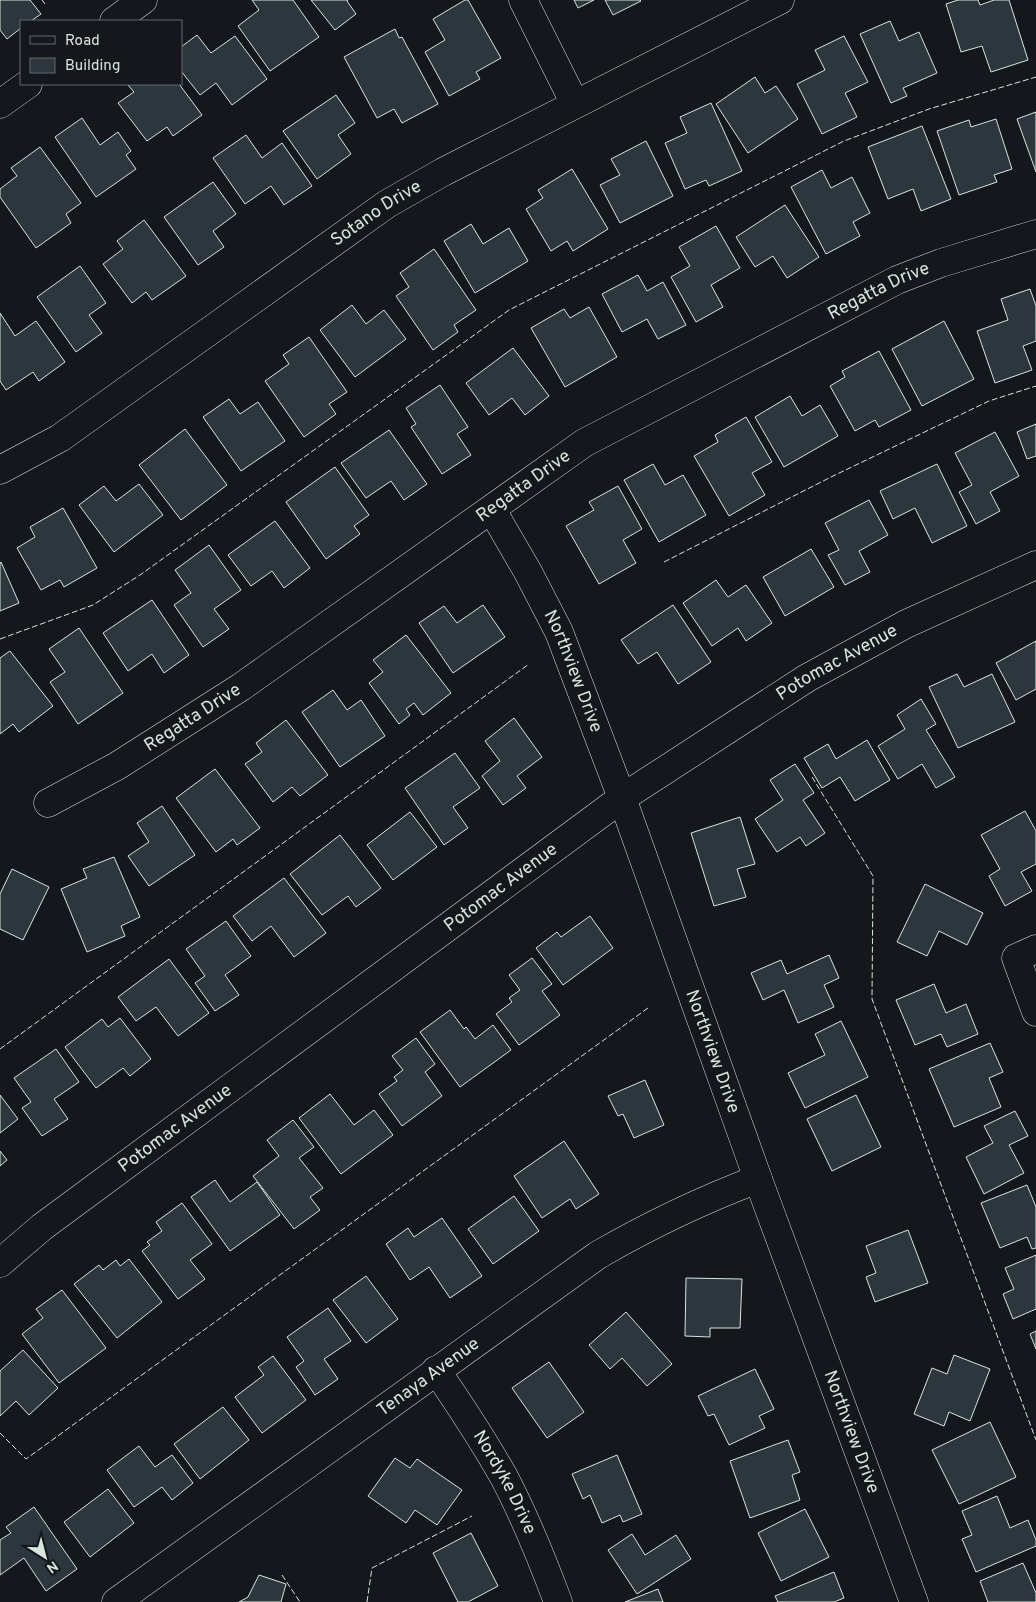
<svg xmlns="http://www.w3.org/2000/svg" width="1036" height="1602" font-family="Overpass,sans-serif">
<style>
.building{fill:#2c363c;stroke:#d8e6dc}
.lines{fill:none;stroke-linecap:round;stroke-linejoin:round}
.minor-casing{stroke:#d8e6dc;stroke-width:29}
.minor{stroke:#14181c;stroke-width:28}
.fence{stroke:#d8e6dc;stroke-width:1;stroke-dasharray:6 2.5;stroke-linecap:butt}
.labels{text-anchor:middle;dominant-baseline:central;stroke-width:4;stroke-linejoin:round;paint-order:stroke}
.street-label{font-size:18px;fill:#d8e6dc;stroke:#14181c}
</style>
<rect width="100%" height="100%" fill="#14181c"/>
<g class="building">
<polygon points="0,0 30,0 41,14 31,21 21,21 21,28 7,39 0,30"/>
<polygon points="252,0 293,0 319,37 270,71 238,26 259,10"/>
<polygon points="311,0 348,0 347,1 356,14 335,30"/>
<polygon points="465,0 468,0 501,58 476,72 480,79 449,96 425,52 445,40 433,19"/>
<polygon points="574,0 594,0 578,8"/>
<polygon points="605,0 640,0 641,1 613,15"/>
<polygon points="958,0 978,0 980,5 994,0 1009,0 1028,60 991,72 982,46 961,52 946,4"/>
<polygon points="890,21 899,41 919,32 937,73 903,88 907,96 891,103 860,34"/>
<polygon points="395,29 399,38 402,37 438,104 402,123 394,109 377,118 344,57"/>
<polygon points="197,35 211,53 235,36 267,79 232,105 216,83 200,95 181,71 181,47"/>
<polygon points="844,36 868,82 845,93 857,117 822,134 797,84 825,70 815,50"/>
<polygon points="755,77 765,93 776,86 798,119 748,153 716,104"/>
<polygon points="127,84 179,84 202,115 173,136 167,127 147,141 118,103 134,92"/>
<polygon points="336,95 355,123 338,135 351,154 317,179 283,131"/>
<polygon points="711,103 742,171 709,186 706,180 685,189 665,143 687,133 680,117"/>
<polygon points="1036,112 1036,172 1017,119"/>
<polygon points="82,118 100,145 118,132 131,151 126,155 136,169 96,197 55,137"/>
<polygon points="996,119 1012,169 994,175 997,182 959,195 937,131 969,120 971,127"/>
<polygon points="922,126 951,199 921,211 913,189 888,199 868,147"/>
<polygon points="246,135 262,158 282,143 312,186 284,205 271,186 245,204 213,158"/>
<polygon points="646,141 673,196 620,223 600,185 620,175 611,159"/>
<polygon points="40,147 81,203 66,214 71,223 36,248 0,197 0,189 17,176 11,168"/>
<polygon points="572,169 608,229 573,251 567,241 551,251 526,209 543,198 538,190"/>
<polygon points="822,170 831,188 852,177 870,213 853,222 860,236 826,254 791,187"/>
<polygon points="213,182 236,214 213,231 224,247 198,265 164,217"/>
<polygon points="785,205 819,257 787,278 773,256 755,267 736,237"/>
<polygon points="144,220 186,276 152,300 146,292 132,303 103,264 123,249 117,241"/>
<polygon points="471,224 483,244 509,228 528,261 475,293 444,241"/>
<polygon points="716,226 740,268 711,285 723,307 696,322 671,277 690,266 679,247"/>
<polygon points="434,249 476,310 454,325 458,332 433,350 396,296 409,287 400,273"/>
<polygon points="80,266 106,303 89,315 102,333 76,352 37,297"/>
<polygon points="638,275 647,291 663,282 686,325 658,339 647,319 622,332 602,294"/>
<polygon points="1030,289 1036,306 1036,341 1023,346 1032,370 995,383 977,331 1008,320 1001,299"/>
<polygon points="352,305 366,324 384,310 406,339 355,377 320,330"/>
<polygon points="589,307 617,357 565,387 531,328 564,309 570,318"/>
<polygon points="0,313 15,336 36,321 65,362 39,381 33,372 6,390 0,381"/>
<polygon points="944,321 974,379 922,406 892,349"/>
<polygon points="309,337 347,392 329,404 336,414 304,437 265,381 289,364 283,355"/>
<polygon points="513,348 549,396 525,415 512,398 489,415 466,383"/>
<polygon points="879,351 911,410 879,427 875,420 855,431 830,386 845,377 842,371"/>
<polygon points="440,385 468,427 457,434 471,455 442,474 411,427 416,424 406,408"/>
<polygon points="790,396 802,416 820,405 838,436 784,467 755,417"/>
<polygon points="229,399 240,414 258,402 285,441 241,471 203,417"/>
<polygon points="746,417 772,462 752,473 765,495 729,516 694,456 718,442 715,435"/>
<polygon points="1036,424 1036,456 1027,459 1017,432"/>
<polygon points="185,429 227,485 181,520 139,465"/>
<polygon points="389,430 427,484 404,500 391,481 366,498 341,463"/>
<polygon points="995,432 1019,476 990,492 1000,511 976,524 959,492 972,485 955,453"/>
<polygon points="653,464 665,485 683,475 706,515 659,542 624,480"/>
<polygon points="937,464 967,526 932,543 915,508 893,519 880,491"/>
<polygon points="335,467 369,515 354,526 360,534 326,559 286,502"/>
<polygon points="139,484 163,515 114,552 79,505 104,486 116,501"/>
<polygon points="618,486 642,529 623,540 636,563 599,584 566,526 594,510 589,502"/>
<polygon points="869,500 888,535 859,551 870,572 845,585 828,555 839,550 825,523"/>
<polygon points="63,508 97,568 64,587 60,580 41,590 17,548 35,537 30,527"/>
<polygon points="275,521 310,568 284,588 272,571 251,586 228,555"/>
<polygon points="209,545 241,590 214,609 229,629 203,647 174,605 191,593 175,570"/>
<polygon points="811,549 834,587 785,616 763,577"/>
<polygon points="1,562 19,603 0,611 0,563"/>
<polygon points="716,580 728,597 746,585 772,623 746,641 738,628 712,646 683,603"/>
<polygon points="152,600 189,655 164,673 152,654 128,671 103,633"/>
<polygon points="483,605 505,637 453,673 419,623 444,606 457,623"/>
<polygon points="673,605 711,662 678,684 657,652 638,664 621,640"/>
<polygon points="79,628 123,693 78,724 50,682 65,672 49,649"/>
<polygon points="406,635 451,693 423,715 414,703 406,709 410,715 399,724 369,683 383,672 373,660"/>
<polygon points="1036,641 1036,689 1016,700 996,663"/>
<polygon points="10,651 53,706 19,732 13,724 0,734 0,658"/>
<polygon points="957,674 964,687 992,674 1015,722 958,748 929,687"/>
<polygon points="333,690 347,710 361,700 385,736 340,767 302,712"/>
<polygon points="921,699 936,724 926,730 955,777 936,788 922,764 898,779 878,746 905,729 897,715"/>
<polygon points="514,718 542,757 517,776 526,788 503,805 482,776 500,761 485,741"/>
<polygon points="286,720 328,775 300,796 292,787 273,802 245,764 262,752 256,743"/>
<polygon points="867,740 890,780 855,801 840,777 822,788 804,758 828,744 836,759"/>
<polygon points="455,753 480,788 453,807 468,828 444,845 405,788"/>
<polygon points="795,764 814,793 803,800 825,833 806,846 800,837 777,852 755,819 783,800 770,780"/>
<polygon points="215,769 260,828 237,845 233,839 216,852 176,798"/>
<polygon points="162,806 195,855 149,886 128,856 149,842 137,823"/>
<polygon points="1025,811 1036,831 1036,864 1021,872 1032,891 1005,906 989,876 1000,869 981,835"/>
<polygon points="410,812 437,847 393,880 367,845"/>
<polygon points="740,817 755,864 737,869 746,897 714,906 691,833"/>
<polygon points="340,835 381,888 356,907 348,896 322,915 290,874"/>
<polygon points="114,857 140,917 121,926 125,936 87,952 61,889 87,878 83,869"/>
<polygon points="12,869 49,887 23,940 0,929 0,894"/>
<polygon points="284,878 326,933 294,957 271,926 252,941 233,916"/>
<polygon points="925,884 983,913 967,945 939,931 927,956 897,942"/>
<polygon points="590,916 613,948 563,985 536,948 557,932 561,937"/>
<polygon points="226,921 251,956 225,975 239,995 215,1011 195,983 205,976 186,949"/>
<polygon points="829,955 839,978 824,985 834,1007 798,1023 784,990 763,1000 751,973 781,960 787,974"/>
<polygon points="532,958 552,984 542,991 560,1015 519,1045 496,1014 512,1002 509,998 520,990 509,975"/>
<polygon points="169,959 209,1013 178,1036 156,1007 136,1021 118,997"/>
<polygon points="934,984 946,1013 966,1004 978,1034 947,1047 941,1034 915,1045 896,1000"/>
<polygon points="450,1010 464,1029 466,1027 475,1039 493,1025 511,1050 460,1087 420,1032"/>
<polygon points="120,1018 151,1059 130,1076 123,1068 96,1088 65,1047 102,1019 108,1027"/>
<polygon points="841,1021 868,1077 805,1108 788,1073 825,1055 815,1034"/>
<polygon points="416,1038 435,1064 425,1072 442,1096 402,1126 379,1094 397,1081 394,1077 403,1070 392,1056"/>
<polygon points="990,1043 1003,1072 989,1078 1001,1107 954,1127 929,1069"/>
<polygon points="56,1049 79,1082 54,1099 68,1119 42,1136 22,1108 31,1102 14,1078"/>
<polygon points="645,1080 664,1125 634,1138 623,1114 618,1116 608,1096"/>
<polygon points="330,1094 354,1125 374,1110 393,1135 341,1174 299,1118"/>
<polygon points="0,1095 18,1119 0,1133"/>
<polygon points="856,1095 881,1147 832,1171 807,1119"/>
<polygon points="1015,1111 1028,1136 1009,1145 1024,1173 984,1194 966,1157 993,1143 984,1126"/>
<polygon points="293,1120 314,1147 299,1158 323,1188 310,1197 320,1210 294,1229 253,1176 279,1156 267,1140"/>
<polygon points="564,1141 599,1194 576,1209 570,1199 542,1218 514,1176"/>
<polygon points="0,1151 7,1160 0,1166"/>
<polygon points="215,1180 230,1202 257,1182 280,1215 230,1251 191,1197"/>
<polygon points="1027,1185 1036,1207 1036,1248 1032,1249 1027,1237 1000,1248 981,1203"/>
<polygon points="514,1196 539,1231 493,1264 468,1229"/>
<polygon points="182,1203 212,1244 190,1260 205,1279 178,1299 142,1251 150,1245 147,1242 162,1231 156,1222"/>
<polygon points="442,1218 482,1276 450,1298 429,1267 410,1280 386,1244 408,1228 414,1237"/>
<polygon points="908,1230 928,1283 875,1302 866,1277 876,1273 866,1246"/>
<polygon points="1036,1255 1036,1309 1013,1319 1003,1294 1014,1289 1005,1268"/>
<polygon points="129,1259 162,1302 117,1338 74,1284 99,1265 103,1270 116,1260 120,1266"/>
<polygon points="366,1276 398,1319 366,1343 333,1300"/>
<polygon points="686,1278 742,1279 740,1328 710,1328 710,1337 685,1336"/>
<polygon points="62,1290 106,1348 59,1383 22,1334 43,1318 36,1309"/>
<polygon points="328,1308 351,1341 324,1359 338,1379 315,1395 296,1367 304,1361 287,1337"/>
<polygon points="626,1312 672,1364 647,1386 622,1358 610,1369 589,1345"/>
<polygon points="1036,1331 1036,1349 1030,1334"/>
<polygon points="23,1350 58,1388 29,1415 16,1401 0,1416 0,1371"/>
<polygon points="954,1355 990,1369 970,1421 949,1412 944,1426 914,1414 932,1368 947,1374"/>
<polygon points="273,1356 306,1400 262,1433 235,1397 264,1375 258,1367"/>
<polygon points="549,1362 584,1412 547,1438 512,1388"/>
<polygon points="755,1369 774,1409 759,1416 765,1428 729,1445 714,1414 708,1416 698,1396"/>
<polygon points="223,1407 249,1440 200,1479 174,1444"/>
<polygon points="990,1422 1016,1477 959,1504 932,1450"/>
<polygon points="788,1440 800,1472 792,1475 800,1500 750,1518 730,1461"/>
<polygon points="139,1446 155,1467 172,1455 193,1483 172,1500 162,1487 134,1507 107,1470"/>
<polygon points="617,1455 642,1514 623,1522 620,1515 602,1523 590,1495 583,1499 572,1474"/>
<polygon points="395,1458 410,1468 417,1459 462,1490 437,1525 415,1510 406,1523 368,1496"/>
<polygon points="108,1489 134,1523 90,1557 64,1522"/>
<polygon points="997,1496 1010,1528 1028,1520 1036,1540 1036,1546 976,1572 962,1539 972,1535 962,1511"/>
<polygon points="34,1507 77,1569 46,1591 24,1558 0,1575 0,1540 11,1533 6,1527"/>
<polygon points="805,1509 829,1557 781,1581 758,1533"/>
<polygon points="471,1533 498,1586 468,1602 458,1602 433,1553"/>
<polygon points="632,1534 645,1555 676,1535 691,1559 637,1594 608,1550"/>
<polygon points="1023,1563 1036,1593 1036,1602 988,1602 980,1581"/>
<polygon points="834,1572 844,1598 834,1602 778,1602 775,1596"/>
<polygon points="259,1575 286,1584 281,1602 239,1602 248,1597"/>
<polygon points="658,1589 663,1602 625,1602"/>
</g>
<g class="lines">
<defs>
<g id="minor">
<polyline points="523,0 575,104"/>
<polyline points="114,21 143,0"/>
<polyline points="0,104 28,84"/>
<path id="s1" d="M0 470 60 438 387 204 443 172 780 0"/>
<path id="s2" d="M492 510 528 572 559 632 622 798 758 1179 914 1602"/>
<path id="s3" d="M48 803 117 766 241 687 584 443 897 280 941 263 1036 234"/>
<polyline points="1036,949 1016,958 1036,1012"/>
<path id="s4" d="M0 1263 42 1227 622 798 807 678 906 624 1036 565"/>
<path id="s5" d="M436 1370C460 1405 483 1440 504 1477 525 1517 542 1559 558 1602"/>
<path id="s6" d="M116 1602 598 1255C650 1225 702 1200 758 1179"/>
</g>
</defs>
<use href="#minor" class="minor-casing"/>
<use href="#minor" class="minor"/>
<g class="fence">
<polyline points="42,0 45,4"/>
<polyline points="664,562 831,477 989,401 1036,386"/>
<polyline points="0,639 93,605 140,575 509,310 844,141 929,109 1036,77"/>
<polyline points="812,777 873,876 872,999 1036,1440"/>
<polyline points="0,1049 529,664"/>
<polyline points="0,1433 26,1459 648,1008"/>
<polyline points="282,1575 300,1602"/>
<polyline points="367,1602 372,1568 472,1516"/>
</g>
</g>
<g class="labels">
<g class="street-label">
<text stroke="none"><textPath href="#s1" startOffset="456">Sotano Drive</textPath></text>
<text stroke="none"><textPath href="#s3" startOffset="978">Regatta Drive</textPath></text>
<text stroke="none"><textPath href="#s3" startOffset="572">Regatta Drive</textPath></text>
<text stroke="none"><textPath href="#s4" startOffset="1031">Potomac Avenue</textPath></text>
<text stroke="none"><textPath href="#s2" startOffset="181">Northview Drive</textPath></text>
<text stroke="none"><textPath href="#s3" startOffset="168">Regatta Drive</textPath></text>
<text stroke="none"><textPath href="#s4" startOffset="626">Potomac Avenue</textPath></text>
<text stroke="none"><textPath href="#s2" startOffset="586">Northview Drive</textPath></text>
<text stroke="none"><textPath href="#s4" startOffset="221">Potomac Avenue</textPath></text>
<text stroke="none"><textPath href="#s6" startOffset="385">Tenaya Avenue</textPath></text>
<text stroke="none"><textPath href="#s2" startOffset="991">Northview Drive</textPath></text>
<text stroke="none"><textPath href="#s5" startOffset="132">Nordyke Drive</textPath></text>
</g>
</g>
<rect x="20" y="20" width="162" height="65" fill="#14181c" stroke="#626a69"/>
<rect x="30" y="36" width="25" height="8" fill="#14181c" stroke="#626a69"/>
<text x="65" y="45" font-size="15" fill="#d8e6dc">Road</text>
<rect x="30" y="58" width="25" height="15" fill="#2c363c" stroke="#626a69"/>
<text x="65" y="70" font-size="15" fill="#d8e6dc">Building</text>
<g transform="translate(45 1557) rotate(144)" stroke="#14181c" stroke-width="4" paint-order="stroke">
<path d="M0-4L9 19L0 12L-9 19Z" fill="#d8e6dc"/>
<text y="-8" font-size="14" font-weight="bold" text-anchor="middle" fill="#d8e6dc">N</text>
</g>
</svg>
